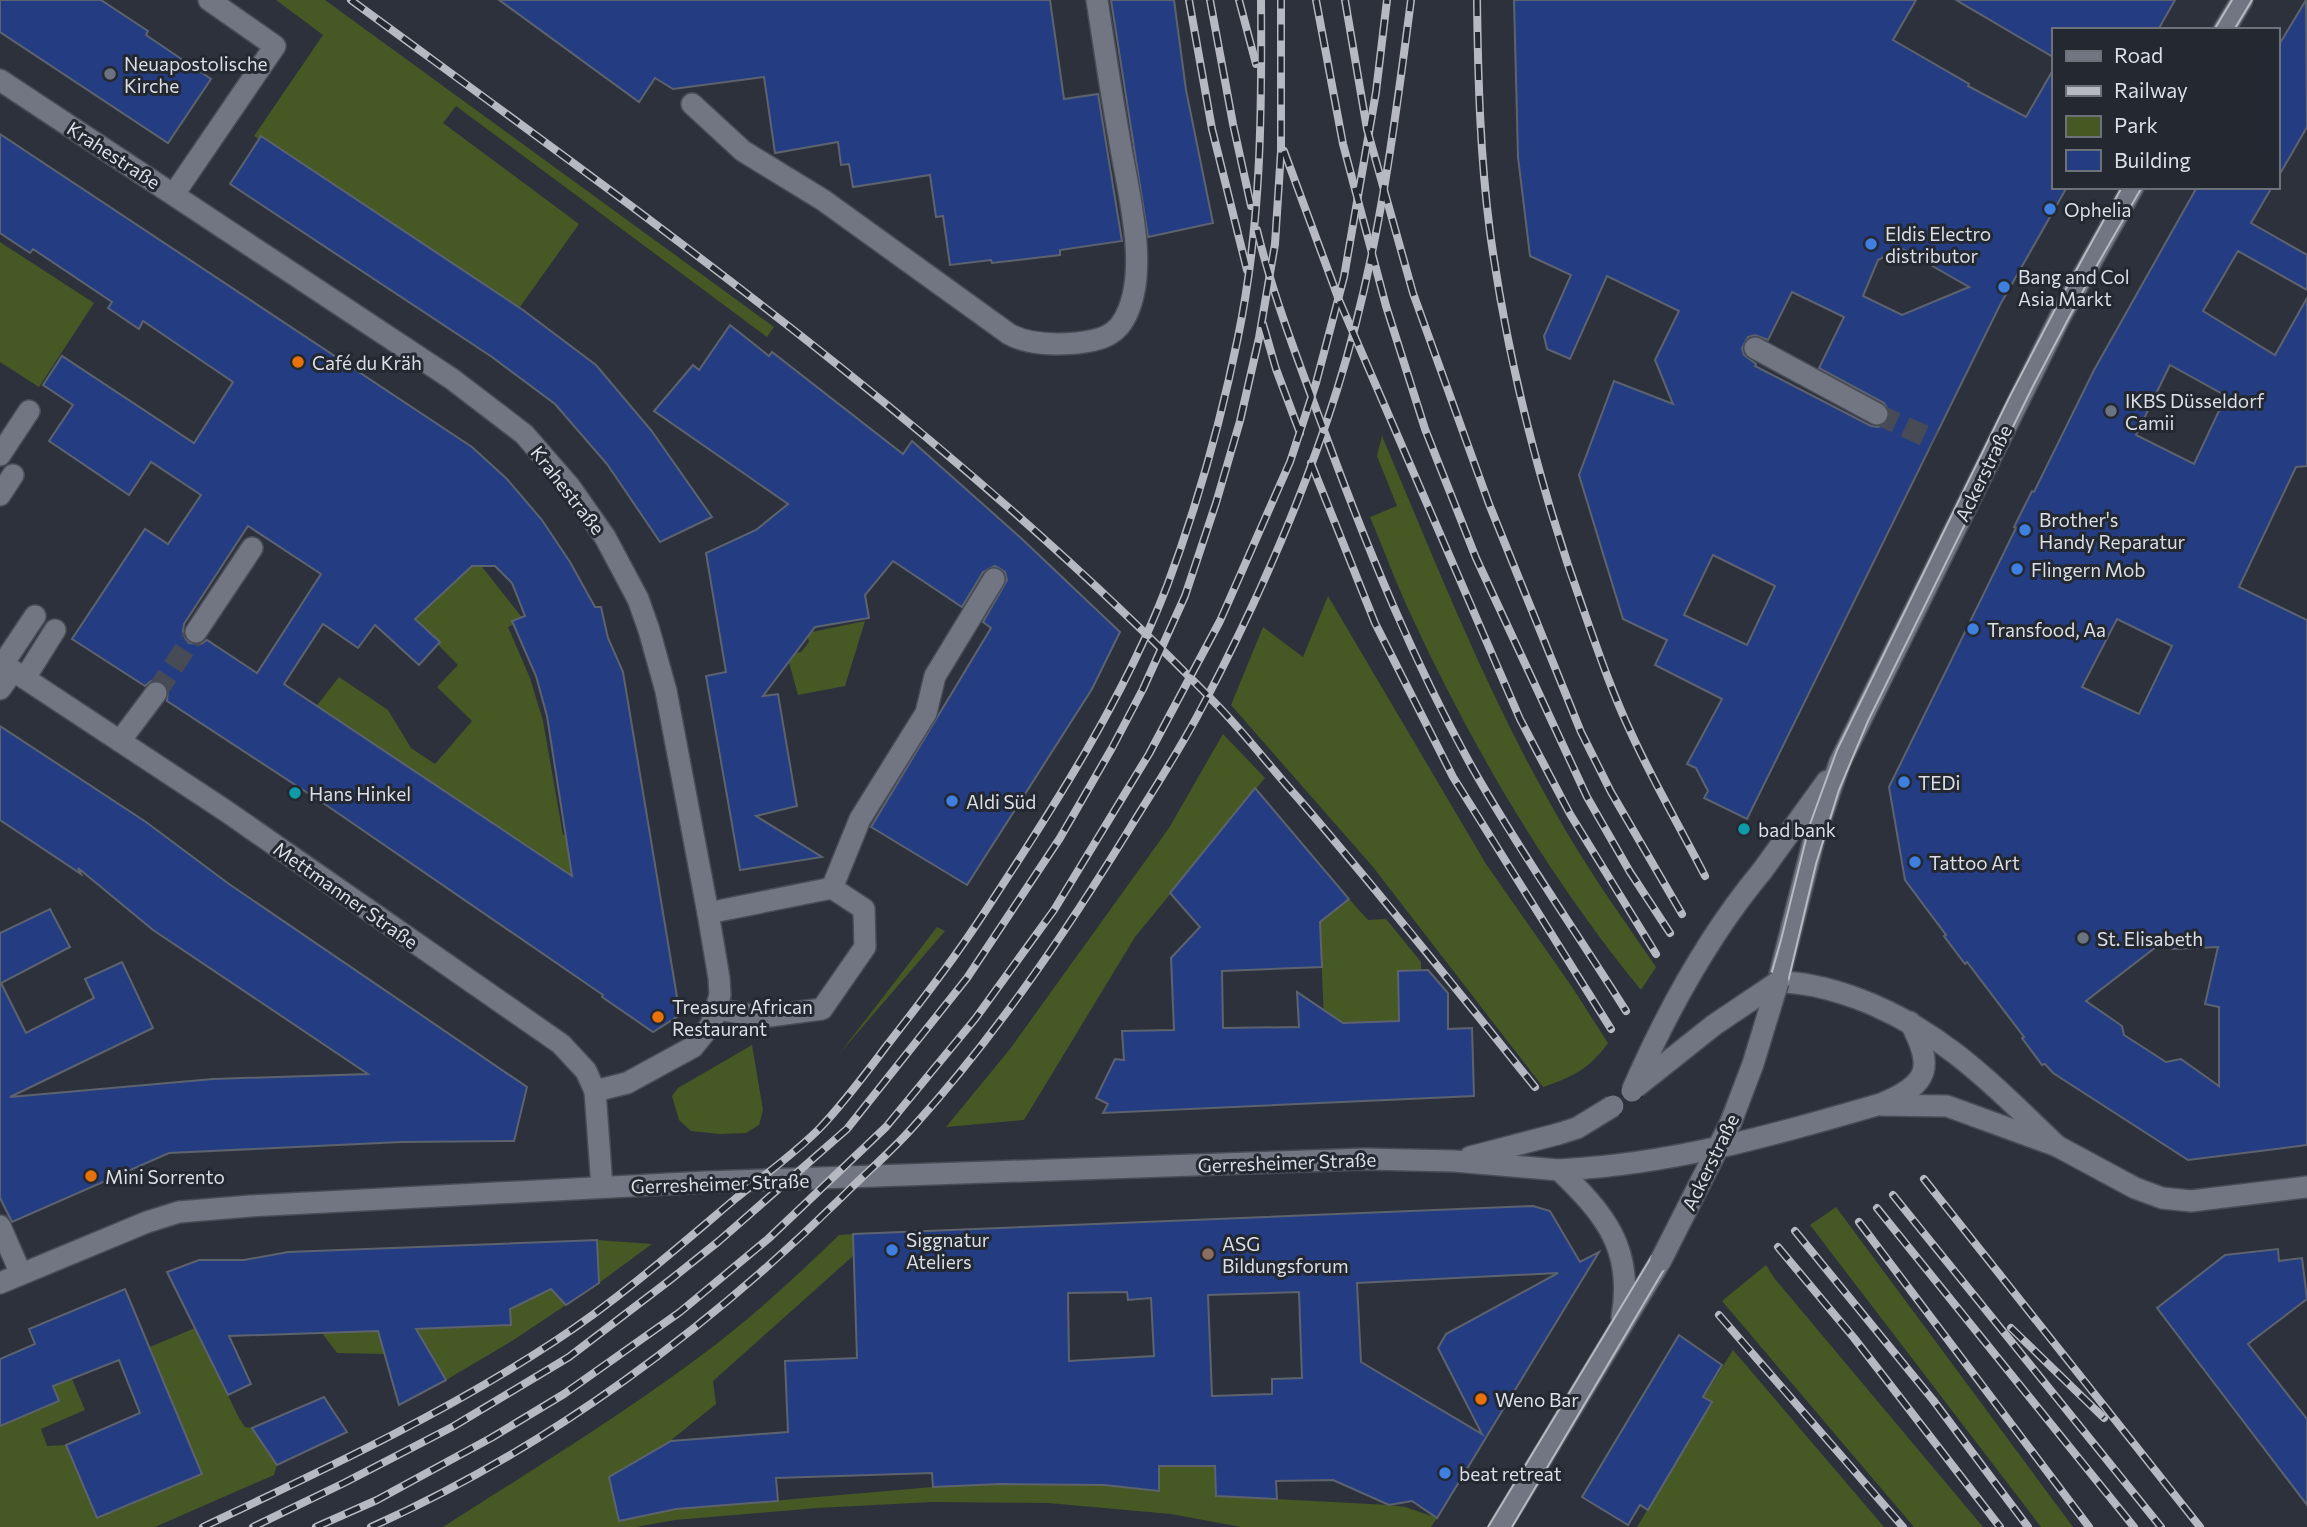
<svg xmlns="http://www.w3.org/2000/svg" width="2307" height="1527" font-family="Commissioner,sans-serif">
<style>
.green{fill:#465824}
.building{fill:#243d82;stroke:#5d636e;stroke-width:2;fill-rule:evenodd}
.lines{fill:none;stroke-linecap:round;stroke-linejoin:round}
.minor-tunnel{stroke:#474b56;stroke-width:21;stroke-dasharray:21 10;stroke-linecap:butt}
.minor-casing{stroke:#494c56;stroke-width:24}
.minor{stroke:#717682;stroke-width:21}
.tram{stroke:#b6b9c1;stroke-width:2}
.rail-casing{stroke:#b6b9c1;stroke-width:8}
.rail{stroke:#232831;stroke-width:5;stroke-dasharray:16;stroke-linecap:butt}
.minor-bridge-casing{stroke:#494c56;stroke-width:24;stroke-linecap:butt}
.minor-bridge{stroke:#717682;stroke-width:21}
.worship-dot{fill:#6b7280;stroke:#232831;stroke-width:2.5}
.shop-dot{fill:#3f7fe0;stroke:#232831;stroke-width:2.5}
.food-dot{fill:#e8710a;stroke:#232831;stroke-width:2.5}
.culture-dot{fill:#0f9aa8;stroke:#232831;stroke-width:2.5}
.education-dot{fill:#8d6e63;stroke:#232831;stroke-width:2.5}
.labels{text-anchor:middle;dominant-baseline:central;stroke-width:6;stroke-linejoin:round;paint-order:stroke}
.poi-label{font-size:19px;fill:#dcdfe6;stroke:#232831;text-anchor:start}
.street-label{font-size:19px;fill:#dcdfe6;stroke:#232831}
</style>
<rect width="100%" height="100%" fill="#2d313c"/>
<g class="green">
<polygon points="276,0 325,0 774,327 767,337 456,106 443,123 579,224 520,307 254,136 323,35"/>
<polygon points="0,242 94,303 39,387 0,362"/>
<path d="M1382 436C1436 563 1486 692 1555 812 1585 866 1621 916 1656 967L1641 990C1548 876 1473 749 1411 615 1396 583 1384 550 1370 517L1397 506 1377 456Z"/>
<polygon points="479,563 524,620 508,627 530,678 543,721 563,835 583,832 594,896 315,708 339,677 388,710 411,748 435,764 472,721 437,687 458,665 394,600"/>
<path d="M1328 596 1486 864 1572 987 1608 1043C1589 1069 1573 1077 1543 1087L1373 867 1231 705 1263 627 1303 657Z"/>
<polygon points="865,621 845,686 798,695 787,655 801,652 809,642 807,633"/>
<polygon points="1223,734 1265,778 1135,937 1024,1120 946,1127 1010,1049 1169,828"/>
<polygon points="1349,899 1368,920 1386,919 1421,962 1421,970 1398,971 1399,1021 1324,1023 1320,922"/>
<polygon points="937,927 945,931 840,1053"/>
<polygon points="752,1045 763,1110 759,1125 746,1133 719,1134 691,1131 679,1120 672,1096 678,1088"/>
<polygon points="1836,1207 2073,1527 2041,1527 1810,1225"/>
<path d="M853 1234V1256L713 1381 716 1404 670 1441 609 1477 620 1520 676 1509 933 1487 1000 1484 1104 1485 1159 1491V1466H1215L1216 1496 1389 1505 1405 1507 1437 1518 1431 1527H1241L1171 1514 1048 1503 932 1502 817 1508 675 1520 636 1527H443C535 1468 629 1411 715 1345 759 1311 800 1273 839 1235Z"/>
<polygon points="597,1240 652,1244 599,1283"/>
<polygon points="1766,1265 1775,1279 1983,1527 1914,1527 1722,1301"/>
<polygon points="551,1289 566,1305 512,1341 446,1380 385,1354 337,1353 322,1333 510,1309"/>
<polygon points="195,1328 239,1418 245,1427 252,1428 277,1465 274,1475 155,1527 0,1527 0,1426 58,1402 53,1386 72,1379 85,1410 41,1429 47,1446 66,1445 97,1517 202,1474 171,1398 119,1360"/>
<polygon points="1733,1350 1884,1527 1637,1527 1712,1403 1704,1397"/>
</g>
<g class="building">
<polygon points="0,0 101,0 148,31 146,35 211,79 168,143 0,32"/>
<polygon points="499,0 1050,0 1064,99 1098,94 1122,241 1060,250 1060,255 992,263 991,260 950,265 943,216 936,217 930,175 853,187 849,164 841,165 838,142 775,153 764,77 673,89 655,78 639,102"/>
<polygon points="1111,0 1174,0 1186,90 1213,223 1148,237"/>
<path d="M1514 0H1916L1893 40 1969 84 1968 86 2026 117 2053 70V187H2067L2000 305 1747 819 1704 798 1708 791 1696 768 1687 764 1722 699 1655 665 1667 640 1623 619 1579 475 1614 381 1673 404 1655 360 1679 311 1607 276 1570 359 1547 349 1544 336 1571 275 1530 256 1518 157ZM1901 248 1969 287 1902 315 1863 296 1878 260ZM1792 292 1844 317 1819 368 1884 403 1890 413 1884 425 1878 427 1871 426 1755 366 1756 364 1744 355 1742 348 1748 337 1755 335 1768 340ZM1713 555 1775 586 1747 645 1684 615Z"/>
<polygon points="1956,0 2175,0 2158,30 2053,30 2053,57"/>
<polygon points="2306,0 2307,127 2277,179 2277,48"/>
<path d="M0 134 472 447 507 479 542 520 570 562 595 607H601L608 638 623 672 680 1015 653 1032 602 997 603 995 326 805 167 701 168 689 163 682 151 681 145 686 72 639 145 529 168 544 201 495 151 462 129 495 49 441 73 405 43 385 62 356 194 443 233 382 143 321 139 329 108 308 112 302 33 249 30 253 0 233ZM248 526 321 574 257 673 207 640 201 644 189 643 185 638 183 632 184 624ZM472 566H495L512 583 525 616 512 621 536 676 547 716 572 876 284 684 323 624 358 648 375 625 419 665 440 642 415 619Z"/>
<polygon points="261,136 523,310 596,365 651,430 712,517 660,542 607,464 555,404 492,357 230,184"/>
<path d="M2197 187H2272L2251 223 2307 255V290L2238 251 2203 311 2275 355 2307 298V466L2296 467 2239 587 2307 620V1145L2188 1160 2053 1073 2045 1064 2042 1065 2022 1038 2024 1037 1967 962 1965 964 1944 936 1946 935 1905 880 1889 787 2016 528 2014 527 2032 491 2034 492 2094 370ZM2170 365 2226 396 2194 464 2136 435ZM2117 619 2172 646 2139 714 2082 687ZM2160 944 2173 949 2218 947 2205 1004 2219 1007V1086L2181 1059 2166 1062 2124 1035 2122 1026 2086 1001Z"/>
<polygon points="730,325 769,356 772,352 903,454 912,441 1022,539 1120,632 1092,689 967,885 871,827 991,628 983,622 1007,580 1005,572 995,566 983,572 962,607 893,561 865,595 869,618 815,627 763,696 778,694 797,806 756,816 822,857 740,870 706,676 726,672 706,553 756,530 788,504 654,411 693,365 699,370"/>
<polygon points="0,726 146,822 229,884 527,1087 514,1141 401,1142 169,1153 12,1222 0,1198 0,933 50,909 70,947 1,983 26,1033 94,998 85,979 122,962 153,1028 10,1097 213,1079 368,1074 153,930 78,868 81,874 0,820"/>
<polygon points="1255,788 1349,899 1320,922 1322,967 1222,971 1223,1028 1299,1027 1297,992 1343,1023 1399,1021 1398,971 1428,970 1448,993 1448,1029 1472,1028 1474,1096 1103,1113 1108,1104 1096,1098 1115,1059 1124,1060 1122,1031 1174,1030 1171,958 1200,927 1170,893"/>
<path d="M1533 1206 1550 1211 1580 1262 1599 1252 1437 1518 1412 1501 1389 1505 1333 1480 1276 1481 1277 1499 1216 1496 1215 1466H1159V1491L1104 1485 1000 1484 933 1487 932 1473 776 1478 778 1501 676 1509 619 1521 609 1477 671 1441 788 1432 785 1361 857 1358 853 1234ZM1558 1273 1446 1334 1438 1348 1482 1434 1361 1362 1357 1283ZM1127 1292 1128 1300 1151 1298 1154 1356 1069 1361 1068 1293ZM1299 1292 1302 1378 1272 1379V1394L1212 1396 1208 1295Z"/>
<polygon points="597,1240 599,1283 566,1305 551,1289 510,1309 511,1325 416,1329 446,1380 399,1405 378,1331 229,1336 251,1384 228,1395 167,1272 199,1260 244,1260 288,1252"/>
<polygon points="2278,1249 2279,1261 2302,1258 2307,1299 2248,1344 2307,1419 2307,1505 2157,1308 2225,1255"/>
<polygon points="125,1289 202,1474 97,1518 66,1445 140,1413 119,1360 53,1386 59,1401 0,1426 0,1359 35,1344 29,1329"/>
<polygon points="1679,1335 1722,1365 1703,1397 1712,1402 1648,1510 1640,1505 1628,1525 1582,1497"/>
<polygon points="324,1397 347,1432 277,1465 252,1428"/>
</g>
<g class="lines">
<g class="minor-tunnel">
<polyline points="1877,414 1934,440"/>
<polyline points="156,693 196,632"/>
</g>
<defs>
<g id="minor">
<polyline points="2224,30 2242,0"/>
<polyline points="0,80 452,379 524,434 570,487 605,537 638,599 649,630 666,691 708,913 719,978 720,995 711,1025 693,1047 627,1083 595,1091"/>
<path d="M692 104 743 151 823 200 1009 334C1029 345 1054 345 1077 343 1094 341 1113 338 1123 321 1152 274 1127 189 1119 137 1111 92 1104 46 1097 0"/>
<polyline points="174,194 275,46 209,0"/>
<polyline points="1755,348 1877,414"/>
<polyline points="0,455 29,411"/>
<polyline points="0,495 13,475"/>
<polyline points="196,632 252,548"/>
<polyline points="0,662 226,811 561,1044 586,1071 595,1091 602,1187"/>
<polyline points="3,664 35,616"/>
<polyline points="25,678 55,630"/>
<polyline points="0,689 13,671"/>
<polyline points="120,741 156,693"/>
<polyline points="1762,871 1827,781"/>
<polyline points="832,888 860,819 926,713 935,676 994,579"/>
<polyline points="708,913 832,888 864,909 865,947 822,1009 762,1017 717,1009"/>
<path d="M1881 1104C1930 1084 1934 1067 1910 1022"/>
<polyline points="1877,1105 1947,1106 2057,1146 2135,1188 2162,1198 2191,1201 2307,1187"/>
<path d="M2057 1146C1993 1085 1941 1029 1856 998 1831 989 1805 982 1778 982L1815 835 1840 762 2061 315 2133 187"/>
<polyline points="1470,1157 1558,1134"/>
<path d="M1559 1170C1605 1214 1634 1249 1622 1317"/>
<polyline points="0,1226 21,1274"/>
<polyline points="0,1283 147,1222 179,1212 250,1206 706,1182 1365,1159 1454,1161 1559,1170 1586,1168"/>
<polyline points="1500,1527 1661,1260"/>
</g>
</defs>
<use href="#minor" class="minor-casing"/>
<use href="#minor" class="minor"/>
<g class="tram">
<polyline points="2214,30 2232,0"/>
<polyline points="2234,30 2252,0"/>
<polyline points="1488,1527 1670,1226 1712,1141 1755,1031 1781,940 1809,827 1837,750 2010,396 2062,296 2122,187"/>
<polyline points="1512,1527 1666,1266 1698,1210 1728,1147 1765,1054 1788,982 1816,864 1839,790 1868,721 2033,386 2092,274 2142,187"/>
</g>
<defs>
<g id="rail">
<path d="M351 0C652 221 958 437 1218 706 1246 735 1271 768 1298 798 1379 892 1457 990 1535 1087"/>
<polyline points="1189,0 1212,129 1247,270"/>
<polyline points="1210,0 1233,124 1251,206"/>
<polyline points="1239,0 1256,64"/>
<polyline points="1316,0 1343,144 1386,306 1425,429 1476,558 1587,797 1630,872 1670,933"/>
<polyline points="1345,0 1367,129 1413,293 1489,504 1581,732 1611,792 1682,914"/>
<path d="M1477 0C1478 77 1480 156 1490 232 1508 364 1541 492 1586 617 1600 657 1614 697 1632 735 1654 783 1681 829 1705 876"/>
<polyline points="1284,151 1339,300 1520,719 1570,814 1656,954"/>
<path d="M1257 230C1274 300 1301 368 1326 436 1368 550 1414 663 1473 769 1520 852 1575 930 1626 1011"/>
<polyline points="1263,324 1276,369 1300,433"/>
<polyline points="1311,463 1375,623 1453,777 1611,1029"/>
<polyline points="1924,1179 2200,1527"/>
<polyline points="1893,1195 2161,1527"/>
<polyline points="1877,1208 2134,1527"/>
<polyline points="1859,1222 2089,1527"/>
<polyline points="1795,1231 1933,1400 2028,1527"/>
<polyline points="1778,1247 1854,1338 2000,1527"/>
<polyline points="1719,1315 1903,1527"/>
<polyline points="2011,1328 2104,1418"/>
<path d="M203 1527C323 1470 444 1414 555 1341 619 1299 677 1248 735 1199 763 1176 794 1154 819 1129 844 1103 866 1073 888 1044 923 999 957 955 988 907 1055 805 1123 700 1167 586 1197 506 1221 421 1238 337 1261 226 1262 113 1261 0"/>
<polyline points="253,1527 344,1483 454,1426 569,1357 670,1280 719,1241 847,1129 967,978 1060,838 1112,748 1143,689 1185,596 1216,503 1240,421 1259,338 1275,244 1281,151 1281,0"/>
<polyline points="316,1527 377,1500 491,1438 564,1394 680,1312 768,1239 886,1127 975,1019 1054,910 1149,754 1220,621 1290,462 1316,383 1344,277 1376,92 1387,0"/>
<path d="M371 1527C547 1449 709 1328 845 1194 868 1171 893 1150 914 1126 997 1034 1066 932 1130 828 1154 789 1179 751 1200 711 1254 609 1302 501 1337 390 1377 263 1394 132 1411 0"/>
</g>
</defs>
<use href="#rail" class="rail-casing"/>
<use href="#rail" class="rail"/>
<defs>
<g id="minor-bridge">
<polyline points="1636,1087 1714,1025 1778,982"/>
<path d="M1632 1091C1666 1013 1708 936 1762 871"/>
<polyline points="1558,1134 1577,1128 1613,1106"/>
<path d="M1586 1168C1686 1160 1781 1133 1877 1105"/>
<polyline points="1661,1260 1731,1122 1753,1064 1778,982"/>
</g>
</defs>
<use href="#minor-bridge" class="minor-bridge-casing"/>
<use href="#minor-bridge" class="minor-bridge"/>
</g>
<g class="worship-dot">
<circle cx="110" cy="74" r="7"/>
<circle cx="2111" cy="411" r="7"/>
<circle cx="2083" cy="938" r="7"/>
</g>
<g class="shop-dot">
<circle cx="2050" cy="209" r="7"/>
<circle cx="1871" cy="244" r="7"/>
<circle cx="2004" cy="287" r="7"/>
<circle cx="2025" cy="530" r="7"/>
<circle cx="2017" cy="569" r="7"/>
<circle cx="1973" cy="629" r="7"/>
<circle cx="1904" cy="782" r="7"/>
<circle cx="952" cy="801" r="7"/>
<circle cx="1915" cy="862" r="7"/>
<circle cx="892" cy="1250" r="7"/>
<circle cx="1445" cy="1473" r="7"/>
</g>
<g class="food-dot">
<circle cx="298" cy="362" r="7"/>
<circle cx="658" cy="1017" r="7"/>
<circle cx="91" cy="1176" r="7"/>
<circle cx="1481" cy="1399" r="7"/>
</g>
<g class="culture-dot">
<circle cx="295" cy="793" r="7"/>
<circle cx="1744" cy="829" r="7"/>
</g>
<circle class="education-dot" cx="1208" cy="1254" r="7"/>
<g class="labels">
<g class="poi-label">
<text x="124" y="63">Neuapostolische<tspan x="124" dy="22">Kirche</tspan></text>
<text x="2064" y="209">Ophelia</text>
<text x="1885" y="233">Eldis Electro<tspan x="1885" dy="22">distributor</tspan></text>
<text x="2018" y="276">Bang and Col<tspan x="2018" dy="22">Asia Markt</tspan></text>
<text x="312" y="362">Café du Kräh</text>
<text x="2125" y="400">IKBS Düsseldorf<tspan x="2125" dy="22">Camii</tspan></text>
<text x="2039" y="519">Brother's<tspan x="2039" dy="22">Handy Reparatur</tspan></text>
<text x="2031" y="569">Flingern Mob</text>
<text x="1987" y="629">Transfood, Aa</text>
<text x="1918" y="782">TEDi</text>
<text x="309" y="793">Hans Hinkel</text>
<text x="966" y="801">Aldi Süd</text>
<text x="1758" y="829">bad bank</text>
<text x="1929" y="862">Tattoo Art</text>
<text x="2097" y="938">St. Elisabeth</text>
<text x="672" y="1006">Treasure African<tspan x="672" dy="22">Restaurant</tspan></text>
<text x="105" y="1176">Mini Sorrento</text>
<text x="906" y="1239">Siggnatur<tspan x="906" dy="22">Ateliers</tspan></text>
<text x="1222" y="1243">ASG<tspan x="1222" dy="22">Bildungsforum</tspan></text>
<text x="1495" y="1399">Weno Bar</text>
<text x="1459" y="1473">beat retreat</text>
</g>
<g class="street-label">
<text transform="translate(114 155) rotate(33)">Krahestraße</text>
<text transform="translate(1983 473) rotate(-64)">Ackerstraße</text>
<text transform="translate(568 490) rotate(52)">Krahestraße</text>
<text transform="translate(346 895) rotate(35)">Mettmanner Straße</text>
<text transform="translate(1287 1162) rotate(-2)">Gerresheimer Straße</text>
<text transform="translate(1710 1162) rotate(-64)">Ackerstraße</text>
<text transform="translate(720 1183) rotate(-2)">Gerresheimer Straße</text>
</g>
</g>
<rect x="2052" y="28" width="228" height="161" fill="#232831" stroke="#6d7179" stroke-width="2"/>
<rect x="2066" y="51" width="35" height="10" fill="#717682" stroke="#6d7179" stroke-width="2"/>
<text x="2114" y="63" font-size="21" fill="#dcdfe6">Road</text>
<rect x="2066" y="86" width="35" height="10" fill="#b6b9c1" stroke="#6d7179" stroke-width="2"/>
<text x="2114" y="98" font-size="21" fill="#dcdfe6">Railway</text>
<rect x="2066" y="116" width="35" height="21" fill="#465824" stroke="#6d7179" stroke-width="2"/>
<text x="2114" y="133" font-size="21" fill="#dcdfe6">Park</text>
<rect x="2066" y="150" width="35" height="21" fill="#243d82" stroke="#6d7179" stroke-width="2"/>
<text x="2114" y="168" font-size="21" fill="#dcdfe6">Building</text>
</svg>
